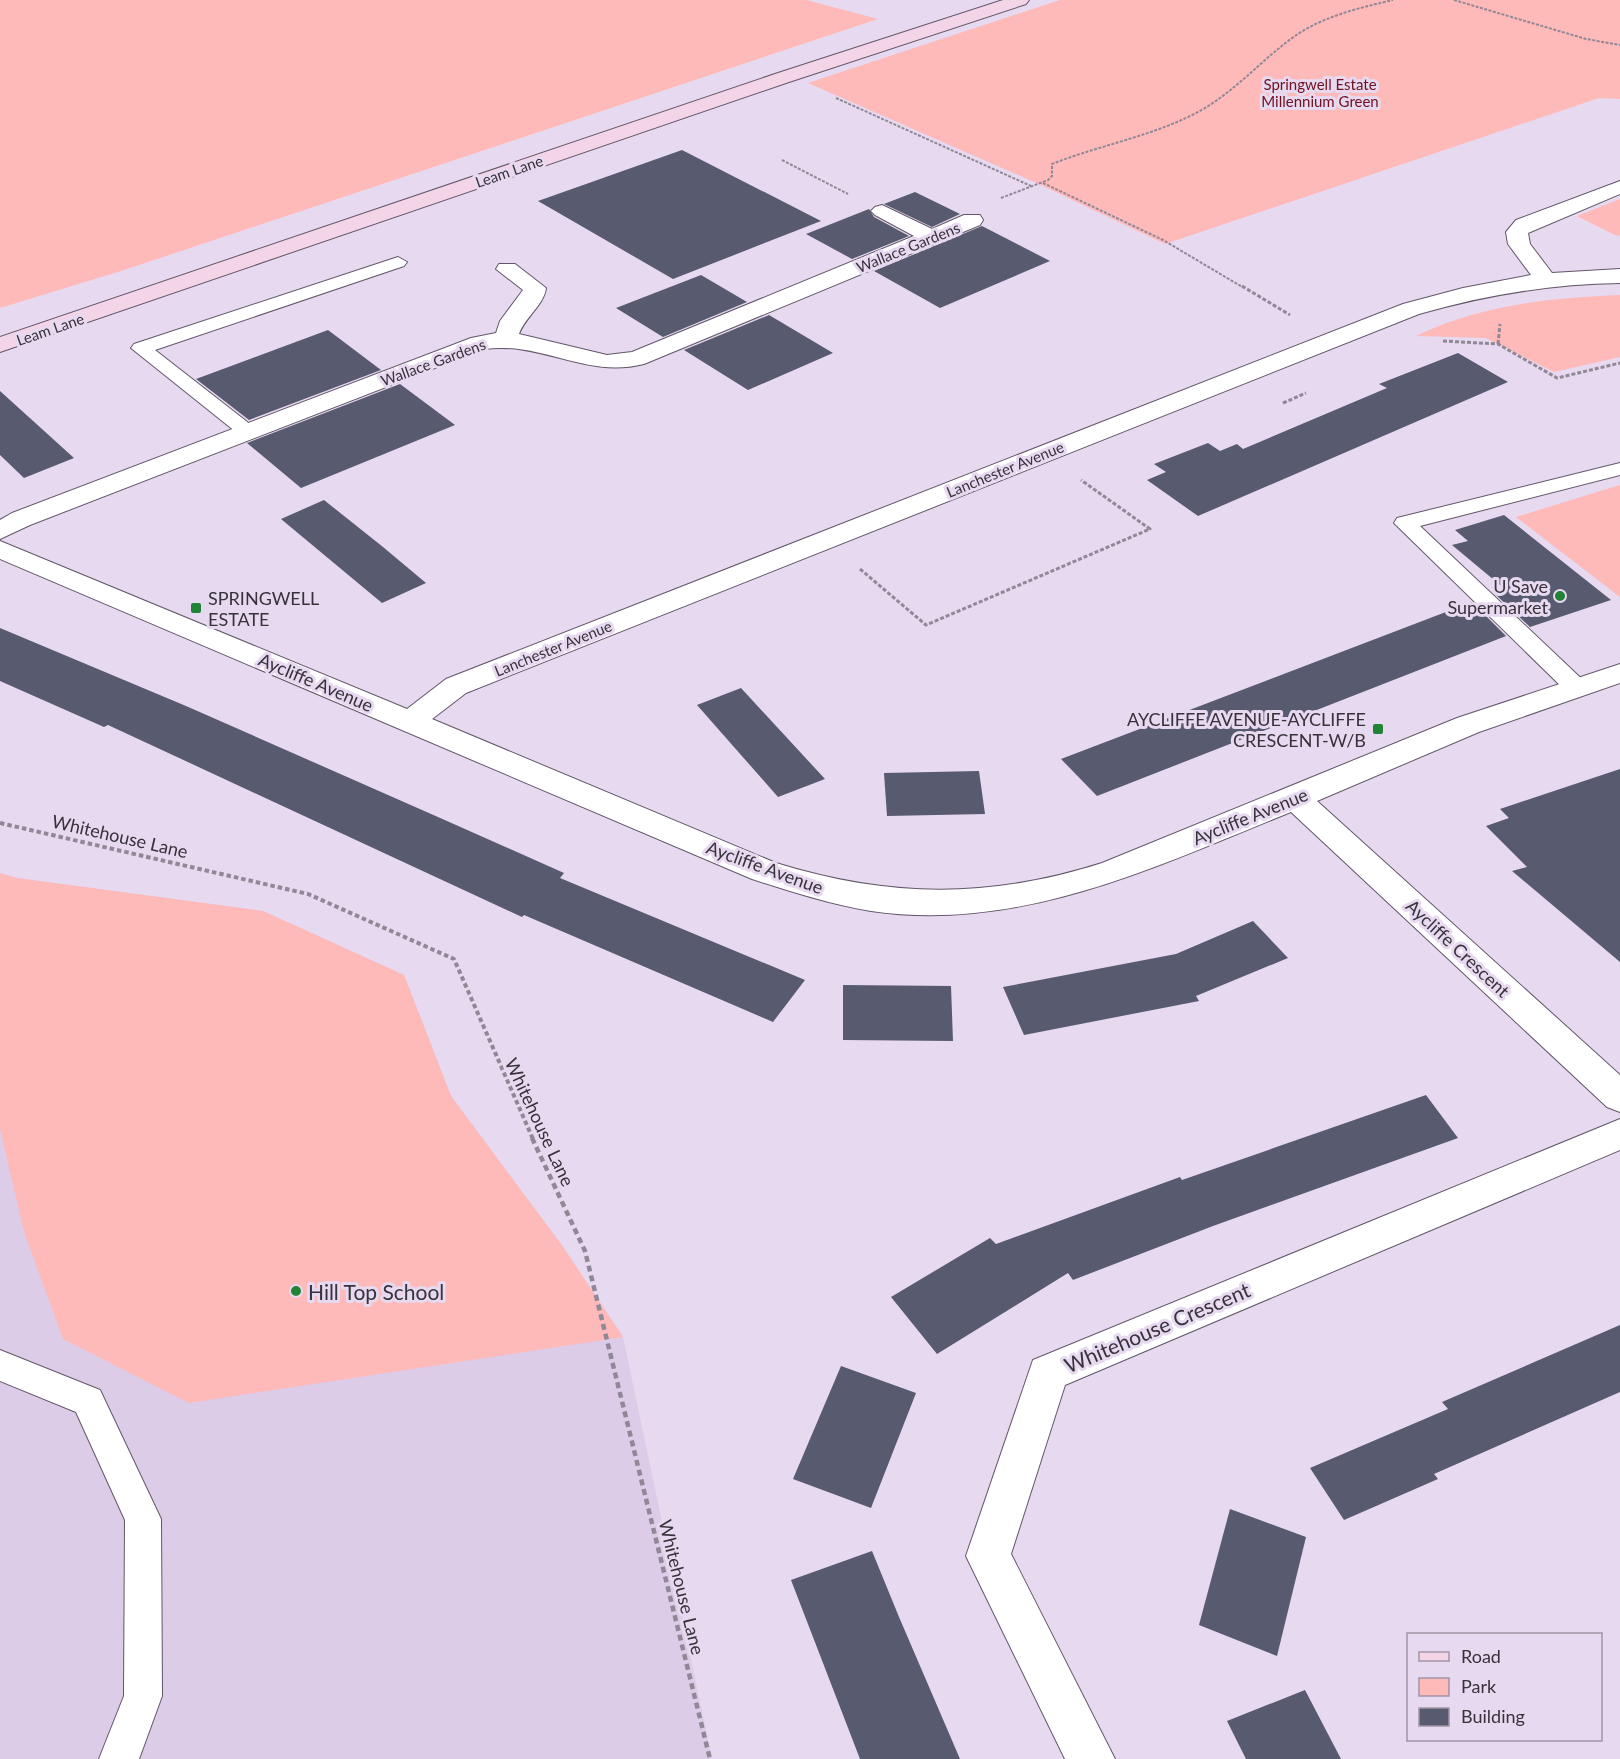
<svg xmlns="http://www.w3.org/2000/svg" width="1620" height="1759" font-family="Lato,sans-serif">
<style>
.built{fill:#ddcce8}
.green{fill:#feb9b9}
.building{fill:#585a6f}
.lines{fill:none;stroke-linecap:round;stroke-linejoin:round}
.lane-casing{stroke:#625769;stroke-width:2}
.street-casing{stroke:#625769;stroke-width:2}
.secondary-casing{stroke:#625769;stroke-width:2}
.path-far3{stroke:#918897;stroke-width:2;stroke-dasharray:3 1.5;stroke-linecap:butt}
.path-far2{stroke:#918897;stroke-width:3;stroke-dasharray:4 2;stroke-linecap:butt}
.path-far1{stroke:#918897;stroke-width:4;stroke-dasharray:4.5 3;stroke-linecap:butt}
.path{stroke:#918897;stroke-width:4.5;stroke-dasharray:6 4;stroke-linecap:butt}
.lane{fill:#fff;fill-rule:evenodd}
.street{fill:#fff;fill-rule:evenodd}
.secondary{fill:#f4d4e7;fill-rule:evenodd}
.poi-dot{fill:#218336;stroke:#e7d9ef;stroke-width:2}
.labels{text-anchor:middle;dominant-baseline:central;stroke-width:6;stroke-linejoin:round;paint-order:stroke}
.far-park-label{font-size:15px;fill:#711020;stroke:#e7d9ef}
.far-street-label{font-size:15px;fill:#37323b;stroke:#e7d9ef}
.poi-label{font-size:18px;fill:#37323b;stroke:#e7d9ef;text-anchor:end}
.street-label{font-size:18px;fill:#37323b;stroke:#e7d9ef}
.near-poi-label{font-size:21px;fill:#37323b;stroke:#e7d9ef;text-anchor:start}
.near-street-label{font-size:21px;fill:#37323b;stroke:#e7d9ef}
</style>
<rect width="100%" height="100%" fill="#e7d9ef"/>
<polygon class="built" points="0,873 17,878 263,911 404,975 451,1096 561,1244 623,1337 712,1759 0,1759"/>
<g class="green">
<polygon points="0,0 806,0 878,19 121,271 0,308"/>
<polygon points="1060,0 1620,0 1620,99 1599,98 1165,244 1041,185 808,83"/>
<polygon points="1620,199 1620,235 1617,236 1577,216"/>
<path d="M1620 295V357L1554 372 1486 338 1416 336C1480 305 1549 298 1620 295Z"/>
<polygon points="1620,485 1620,597 1516,517"/>
<polygon points="0,873 17,878 263,911 404,975 451,1096 561,1244 623,1337 189,1403 63,1339 24,1232 0,1129"/>
</g>
<g class="building">
<polygon points="682,150 821,221 673,279 538,201"/>
<polygon points="915,192 960,214 932,227 884,204"/>
<polygon points="869,209 874,217 909,236 852,259 806,234"/>
<polygon points="982,226 1050,261 940,308 874,271"/>
<polygon points="701,275 747,302 663,337 616,308"/>
<polygon points="769,315 833,353 748,390 684,350"/>
<polygon points="328,330 381,370 249,420 196,379"/>
<polygon points="1458,353 1508,382 1198,516 1147,480 1166,472 1154,464 1208,443 1220,451 1237,444 1243,449 1387,388 1379,384"/>
<polygon points="400,384 455,425 301,488 247,443"/>
<polygon points="0,391 74,458 24,478 0,455"/>
<polygon points="324,500 383,547 426,583 382,603 281,519"/>
<polygon points="1504,515 1611,600 1530,627 1495,594 1506,590 1452,545 1468,541 1455,530"/>
<polygon points="1472,602 1506,636 1097,796 1061,759"/>
<polygon points="0,628 186,706 447,821 564,873 560,878 805,980 773,1022 524,915 522,917 108,725 104,727 0,681"/>
<polygon points="741,688 825,779 778,797 697,705"/>
<polygon points="1620,769 1620,962 1512,871 1527,867 1486,826 1509,818 1500,809"/>
<polygon points="979,771 985,814 887,816 884,773"/>
<polygon points="1253,921 1288,958 1196,996 1199,1001 1024,1035 1003,987 1176,954"/>
<polygon points="843,985 951,986 953,1041 843,1040"/>
<polygon points="1426,1095 1458,1138 1213,1226 1073,1280 1068,1273 937,1354 891,1297 990,1238 996,1244 1180,1177 1182,1180"/>
<polygon points="1620,1325 1620,1392 1434,1474 1438,1479 1344,1520 1310,1468 1448,1409 1442,1402"/>
<polygon points="841,1366 916,1393 871,1508 793,1479"/>
<polygon points="1230,1509 1306,1537 1277,1656 1199,1625"/>
<polygon points="872,1551 899,1617 960,1759 860,1759 791,1580"/>
<polygon points="1305,1690 1341,1759 1246,1759 1227,1721"/>
</g>
<g class="lines">
<defs>
<g id="lane">
<polygon points="398,257 407,262 404,266 155,350 255,428 258,432 255,436 241,436 131,348 134,344"/>
<polygon points="1620,463 1620,475 1420,526 1586,683 1589,688 1586,693 1577,696 1568,693 1394,523 1397,518"/>
<polygon points="0,1350 100,1390 161,1519 162,1696 139,1759 99,1759 124,1696 125,1520 76,1412 0,1381"/>
</g>
<g id="street">
<path d="M1620 181V194L1528 233 1530 244 1552 273 1620 269V283C1551 284 1485 295 1419 314L466 693 432 719 776 863C889 898 989 899 1102 863L1457 718 1620 664V683L1479 732 1317 801 1620 1075V1112L1607 1107 1291 812C1157 866 1020 933 871 911 830 904 792 892 752 879L0 559V541L407 709 446 679 1403 304 1463 288 1531 275 1508 244 1506 232 1516 220Z"/>
<path d="M882 205 932 229 964 215H980L983 220 980 225 644 364C585 379 543 341 484 349L30 525 0 539V520L12 513 471 338 496 333 500 321 523 290 496 269 499 264H515L546 288C544 305 525 317 519 334L607 355 632 352 914 236 875 215 871 211 875 207Z"/>
<polygon points="1620,1119 1620,1150 1065,1385 1011,1554 1115,1759 1065,1759 966,1556 1033,1360"/>
</g>
<polygon id="secondary" points="1003,0 1029,0 1026,4 789,82 0,352 0,337 775,74"/>
</defs>
<use href="#lane" class="lane-casing"/>
<use href="#street" class="street-casing"/>
<use href="#secondary" class="secondary-casing"/>
<g class="path-far3">
<polyline points="1454,0 1586,39 1620,45"/>
<polyline points="836,98 1031,186"/>
<polyline points="782,160 848,194"/>
<polyline points="1043,183 1163,240 1244,288"/>
<path d="M1001 198 1048 180 1052 176V164C1100 145 1153 136 1198 112 1235 92 1261 60 1295 36 1324 16 1359 8 1393 0"/>
</g>
<g class="path-far2">
<polyline points="1242,286 1290,315"/>
<polyline points="1443,341 1498,344 1557,378 1620,363"/>
<polyline points="1498,344 1500,324"/>
<polyline points="1283,403 1306,393"/>
<polyline points="860,569 926,625 1150,529 1081,480"/>
</g>
<polyline class="path-far1" points="0,823 308,894 454,959 533,1139"/>
<polyline class="path" points="532,1138 585,1251 710,1759"/>
<use href="#lane" class="lane"/>
<use href="#street" class="street"/>
<use href="#secondary" class="secondary"/>
</g>
<g class="poi-dot">
<circle cx="1560" cy="596" r="6"/>
<rect x="190" y="602" width="12" height="12" rx="3"/>
<rect x="1372" y="723" width="12" height="12" rx="3"/>
<circle cx="296" cy="1291" r="6"/>
</g>
<g class="labels">
<g class="far-park-label">
<text x="1320" y="84">Springwell Estate<tspan x="1320" dy="17">Millennium Green</tspan></text>
</g>
<g class="far-street-label">
<text transform="translate(509 171) rotate(-19)">Leam Lane</text>
<text transform="translate(908 247) rotate(-22)">Wallace Gardens</text>
<text transform="translate(50 329) rotate(-19)">Leam Lane</text>
<text transform="translate(433 362) rotate(-20)">Wallace Gardens</text>
<text transform="translate(1005 469) rotate(-22)">Lanchester Avenue</text>
<text transform="translate(553 648) rotate(-22)">Lanchester Avenue</text>
</g>
<g class="poi-label">
<text x="1548" y="586">U Save<tspan x="1548" dy="21">Supermarket</tspan></text>
<text x="208" y="598" text-anchor="start">SPRINGWELL<tspan x="208" dy="21">ESTATE</tspan></text>
<text x="1366" y="719">AYCLIFFE AVENUE-AYCLIFFE<tspan x="1366" dy="21">CRESCENT-W/B</tspan></text>
</g>
<g class="street-label">
<text transform="translate(316 682) rotate(23)">Aycliffe Avenue</text>
<text transform="translate(1250 816) rotate(-22)">Aycliffe Avenue</text>
<text transform="translate(120 836) rotate(13)">Whitehouse Lane</text>
<text transform="translate(765 867) rotate(20)">Aycliffe Avenue</text>
<text transform="translate(1458 948) rotate(43)">Aycliffe Crescent</text>
<text transform="translate(540 1122) rotate(65)">Whitehouse Lane</text>
<text transform="translate(682 1587) rotate(76)">Whitehouse Lane</text>
</g>
<g class="near-poi-label">
<text x="308" y="1291">Hill Top School</text>
</g>
<g class="near-street-label">
<text transform="translate(1157 1327) rotate(-23)">Whitehouse Crescent</text>
</g>
</g>
<rect x="1407" y="1633" width="195" height="108" fill="#e7d9ef" stroke="#a196a7" stroke-width="1.5"/>
<rect x="1419" y="1652" width="30" height="9" fill="#f4d4e7" stroke="#a196a7" stroke-width="1.5"/>
<text x="1461" y="1663" font-size="18" fill="#37323b">Road</text>
<rect x="1419" y="1678" width="30" height="18" fill="#feb9b9" stroke="#a196a7" stroke-width="1.5"/>
<text x="1461" y="1693" font-size="18" fill="#37323b">Park</text>
<rect x="1419" y="1708" width="30" height="18" fill="#585a6f" stroke="#a196a7" stroke-width="1.5"/>
<text x="1461" y="1723" font-size="18" fill="#37323b">Building</text>
</svg>
